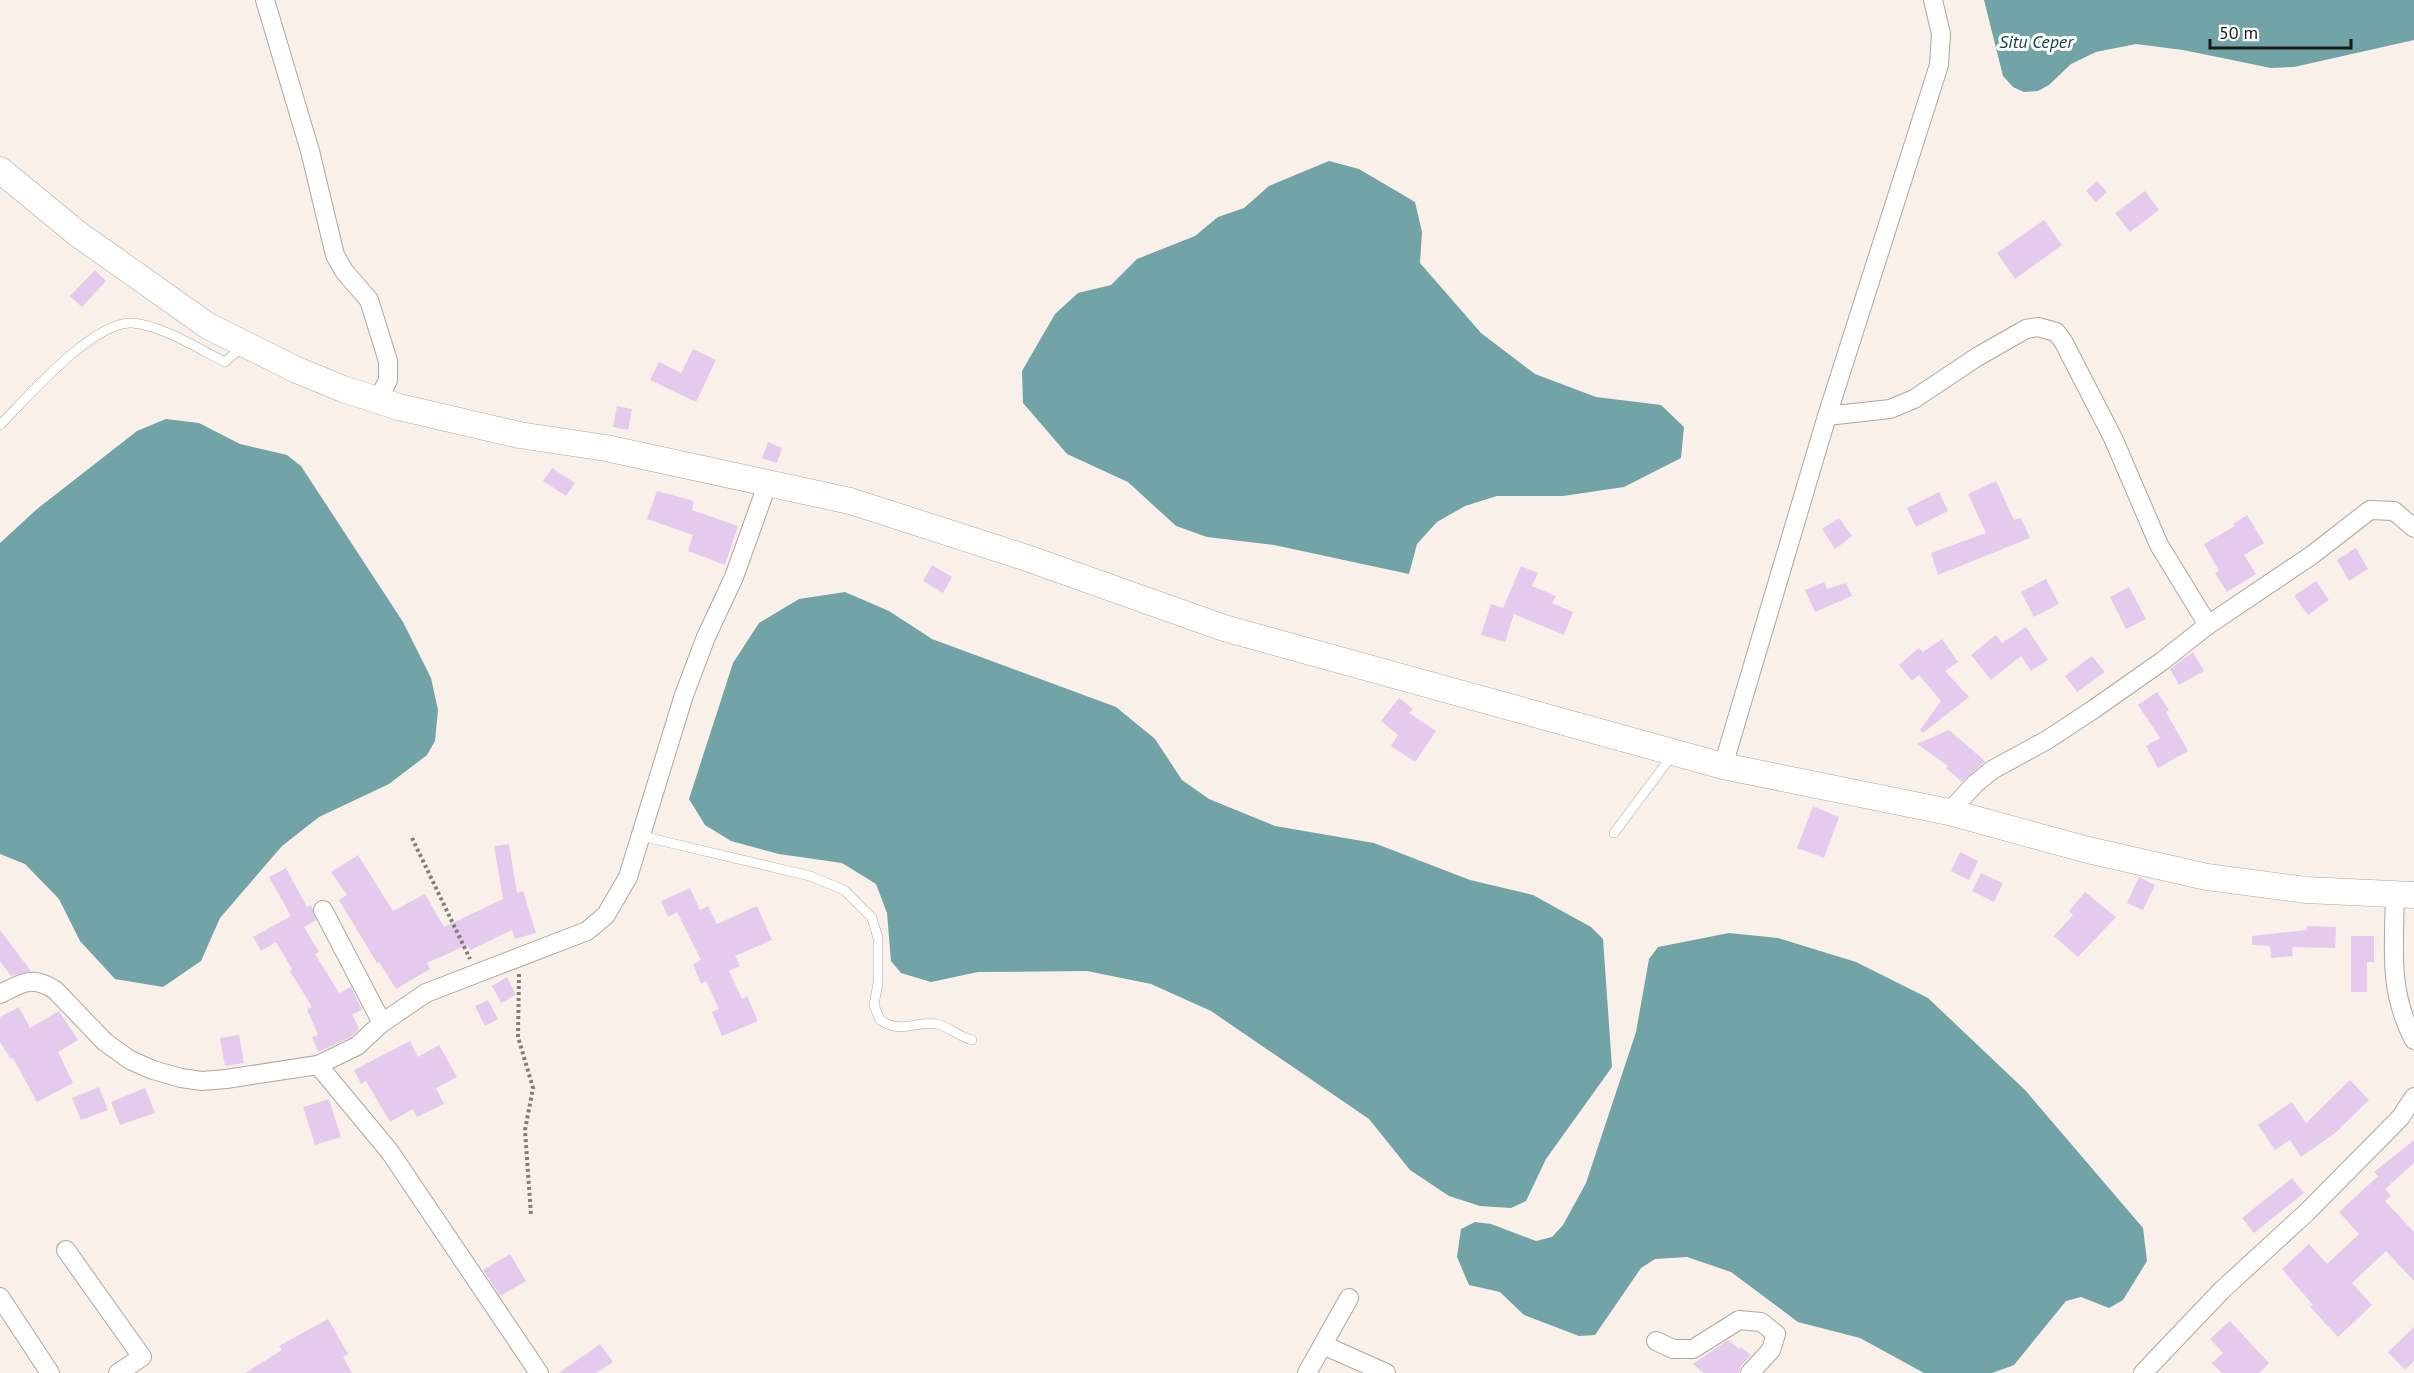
<svg xmlns="http://www.w3.org/2000/svg" width="2414" height="1373" font-family="'PT Sans',sans-serif">
<style>
.water{fill:#71a3a7}
.building{fill:#e4cbed}
.lines{fill:none;stroke-linecap:round;stroke-linejoin:round}
.lane-casing{stroke:#aea69f;stroke-width:10}
.street-casing{stroke:#aea69f;stroke-width:20}
.secondary-casing{stroke:#aea69f;stroke-width:27}
.path{stroke:#837d79;stroke-width:4;stroke-dasharray:3 3;stroke-linecap:butt}
.lane{stroke:#fff;stroke-width:9}
.street{stroke:#fff;stroke-width:18}
.secondary{stroke:#fff;stroke-width:26}
.labels{text-anchor:middle;dominant-baseline:central;stroke-width:6;stroke-linejoin:round;paint-order:stroke}
.water-label{font-size:18px;font-style:italic;fill:#114044;stroke:#fff}
</style>
<rect width="100%" height="100%" fill="#f9f0e9"/>
<g class="water">
<polygon points="1984,0 2414,0 2414,40 2294,67 2271,68 2183,50 2136,44 2096,52 2071,64 2049,85 2038,91 2024,92 2013,87 2003,76"/>
<polygon points="1329,161 1359,169 1415,202 1422,232 1420,263 1481,333 1535,374 1596,397 1661,405 1684,427 1681,458 1624,487 1563,496 1497,496 1465,506 1437,522 1417,544 1409,574 1274,545 1207,537 1176,526 1128,482 1067,454 1023,403 1022,371 1055,314 1078,293 1111,285 1137,259 1195,236 1218,217 1244,208 1269,186"/>
<polygon points="166,419 199,423 240,444 287,455 301,466 403,622 431,678 438,710 435,741 427,755 389,784 319,817 282,846 220,918 201,961 163,987 115,979 80,941 59,899 25,864 0,854 0,543 37,509 137,431"/>
<polygon points="845,592 889,611 932,639 1116,707 1155,739 1182,780 1209,799 1275,826 1374,843 1470,880 1533,895 1591,927 1603,939 1612,1067 1546,1159 1526,1201 1511,1208 1480,1206 1449,1196 1410,1170 1369,1119 1211,1011 1151,984 1087,971 978,972 931,982 901,973 891,961 887,913 876,884 842,863 779,854 731,841 705,825 689,799 733,663 759,623 799,599"/>
<polygon points="1729,933 1778,938 1856,962 1928,998 2025,1090 2143,1228 2147,1261 2123,1300 2109,1308 2081,1297 2066,1301 2014,1365 1992,1373 1924,1373 1860,1338 1798,1322 1731,1272 1687,1257 1655,1259 1641,1268 1595,1335 1579,1336 1524,1315 1500,1292 1469,1285 1457,1257 1461,1229 1475,1222 1491,1224 1536,1241 1552,1237 1563,1225 1586,1183 1636,1032 1649,959 1658,947"/>
</g>
<g class="building">
<polygon points="2097,181 2107,192 2096,202 2086,191"/>
<polygon points="2145,191 2159,210 2130,232 2115,213"/>
<polygon points="2044,220 2062,245 2015,279 1997,253"/>
<polygon points="95,270 106,281 82,307 70,296"/>
<polygon points="693,349 716,360 696,402 650,380 659,362 681,373"/>
<polygon points="617,406 632,409 628,430 613,427"/>
<polygon points="768,442 782,448 777,463 762,458"/>
<polygon points="552,468 575,483 566,496 543,481"/>
<polygon points="1996,481 2014,520 2021,518 2030,538 1938,575 1931,553 1986,533 1968,494"/>
<polygon points="657,491 694,501 692,510 738,526 725,565 688,551 693,535 647,519"/>
<polygon points="1939,492 1948,511 1916,527 1907,508"/>
<polygon points="2247,515 2264,543 2244,555 2256,574 2227,592 2215,573 2219,571 2204,544 2235,526 2233,524"/>
<polygon points="1839,518 1852,536 1835,549 1822,529"/>
<polygon points="2356,548 2368,569 2349,581 2337,560"/>
<polygon points="932,565 952,577 943,593 923,581"/>
<polygon points="1521,566 1538,573 1532,586 1556,596 1552,603 1573,612 1564,635 1514,614 1505,642 1481,635 1491,604 1503,608"/>
<polygon points="2046,579 2059,604 2034,617 2021,592"/>
<polygon points="2316,581 2329,600 2308,615 2294,596"/>
<polygon points="1824,582 1827,589 1846,583 1852,596 1815,612 1805,590"/>
<polygon points="2129,587 2146,619 2126,629 2110,597"/>
<polygon points="2026,627 2048,660 2031,671 2021,656 1991,680 1971,655 1996,635 2002,643"/>
<polygon points="1942,639 1958,662 1945,671 1969,697 1923,733 1920,730 1941,701 1919,675 1912,681 1899,665 1919,648 1923,652"/>
<polygon points="2193,652 2204,671 2179,685 2170,669"/>
<polygon points="2092,656 2105,672 2077,692 2065,676"/>
<polygon points="2157,692 2169,710 2166,712 2188,751 2158,768 2146,746 2160,738 2138,705"/>
<polygon points="1399,698 1413,709 1409,713 1436,731 1415,762 1391,746 1398,735 1381,721"/>
<polygon points="1949,730 1985,761 1962,782 1946,768 1948,766 1917,744"/>
<polygon points="1813,806 1839,817 1824,858 1797,848"/>
<polygon points="509,844 517,893 523,891 536,933 515,939 512,930 470,950 467,945 427,963 430,969 396,989 379,962 377,963 339,900 347,895 331,872 358,855 393,911 425,894 444,927 503,899 494,846"/>
<polygon points="1960,852 1978,861 1969,880 1951,871"/>
<polygon points="286,868 307,907 311,905 312,907 316,920 304,927 319,952 315,954 339,993 351,987 362,1010 352,1014 359,1029 351,1037 318,1052 312,1037 318,1035 307,1009 312,1007 290,971 292,969 276,942 261,951 253,937 291,916 269,877"/>
<polygon points="1981,873 2003,883 1994,902 1972,891"/>
<polygon points="2139,877 2155,885 2143,910 2127,903"/>
<polygon points="690,888 700,910 708,906 717,924 757,906 772,940 735,956 740,966 729,971 742,999 747,996 758,1021 722,1036 712,1012 719,1009 706,981 701,984 693,964 701,960 677,912 668,917 661,901"/>
<polygon points="2085,892 2116,917 2078,957 2054,936 2073,915 2069,911"/>
<polygon points="2307,926 2336,927 2335,948 2292,947 2293,956 2271,958 2270,946 2252,945 2252,936 2307,930"/>
<polygon points="0,930 31,971 11,976 0,961"/>
<polygon points="2351,936 2374,936 2374,962 2367,962 2367,992 2351,992"/>
<polygon points="507,977 516,995 501,1003 492,986"/>
<polygon points="488,1000 498,1019 485,1026 475,1006"/>
<polygon points="19,1007 30,1028 59,1011 78,1040 58,1052 73,1083 37,1102 13,1058 11,1059 0,1042 0,1017"/>
<polygon points="239,1035 244,1063 225,1066 220,1038"/>
<polygon points="410,1041 418,1057 439,1045 457,1077 436,1088 444,1104 417,1117 413,1109 390,1122 366,1081 361,1084 354,1070"/>
<polygon points="2350,1080 2369,1100 2334,1134 2301,1157 2290,1140 2275,1150 2258,1125 2292,1102 2306,1123"/>
<polygon points="99,1087 108,1110 81,1120 72,1098"/>
<polygon points="145,1088 155,1113 120,1125 111,1102"/>
<polygon points="329,1099 341,1137 315,1145 303,1107"/>
<polygon points="2414,1140 2414,1163 2385,1189 2391,1196 2385,1201 2414,1232 2414,1281 2386,1251 2352,1283 2372,1305 2338,1337 2310,1307 2313,1305 2282,1269 2309,1244 2327,1264 2359,1234 2339,1212 2378,1176 2374,1172"/>
<polygon points="2292,1178 2304,1193 2254,1233 2242,1218"/>
<polygon points="510,1254 526,1281 500,1296 483,1270"/>
<polygon points="328,1319 348,1354 343,1357 352,1373 245,1373 282,1350 279,1346"/>
<polygon points="2230,1321 2269,1363 2259,1373 2222,1373 2212,1363 2223,1353 2210,1339"/>
<polygon points="2414,1327 2414,1361 2405,1370 2388,1352"/>
<polygon points="1728,1340 1739,1349 1741,1347 1751,1355 1741,1366 1739,1373 1704,1373 1693,1364"/>
<polygon points="600,1344 613,1362 596,1373 559,1373"/>
</g>
<g class="lines">
<defs>
<g id="lane">
<path d="M0 425C27 398 93 321 132 323 161 325 199 349 225 362L243 346"/>
<polyline points="1614,833 1673,754"/>
<path d="M641 836 810 876 844 890 872 918 878 938V983L874 1005 880 1020C903 1035 915 1020 937 1024 950 1027 959 1037 972 1040"/>
</g>
<g id="street">
<polyline points="265,0 310,151 335,255 344,271 369,300 388,361 388,380 378,400"/>
<polyline points="1827,416 1890,409 1914,399 1977,357 2026,329 2038,327 2056,332 2063,341 2113,438 2159,545 2208,625 2161,662 2094,709 2047,740 1992,770 1976,783 1949,812"/>
<polyline points="2208,625 2312,555 2370,510 2394,511 2414,528"/>
<polyline points="1723,766 1827,416 1939,65 1941,34 1933,0"/>
<path d="M2395 894C2394 948 2388 991 2414 1040"/>
<polyline points="323,910 382,1023"/>
<path d="M0 994C22 983 32 975 55 990L105 1042 130 1060 153 1070 181 1078 202 1081 226 1079 318 1065 357 1046 382 1023 426 993 587 931 606 915 628 877 684 695 706 637 734 577 767 485"/>
<polyline points="318,1065 390,1152 539,1373"/>
<polyline points="66,1250 142,1357 118,1373"/>
<polyline points="0,1297 50,1373"/>
<polyline points="1656,1341 1673,1349 1693,1349 1739,1320 1761,1322 1776,1334 1771,1350 1750,1373"/>
<polyline points="1323,1345 1386,1373"/>
<polyline points="1307,1373 1349,1298"/>
<polyline points="2143,1373 2222,1290 2306,1213 2400,1118 2414,1097"/>
</g>
<polyline id="secondary" points="0,170 78,234 208,326 297,370 343,389 399,407 519,435 606,448 850,501 1024,557 1224,628 1723,766 1949,812 2088,850 2207,877 2306,890 2414,895"/>
</defs>
<use href="#lane" class="lane-casing"/>
<use href="#street" class="street-casing"/>
<use href="#secondary" class="secondary-casing"/>
<g class="path">
<polyline points="412,838 470,959"/>
<polyline points="519,974 518,1037 533,1088 525,1130 531,1215"/>
</g>
<use href="#lane" class="lane"/>
<use href="#street" class="street"/>
<use href="#secondary" class="secondary"/>
</g>
<g class="labels">
<g class="water-label">
<text x="2036" y="41">Situ Ceper</text>
</g>
</g>
<path d="M2210 39v9h141v-9" fill="none" stroke="#1d1a18" stroke-width="3"/>
<text x="2219" y="39" font-size="18" fill="#1d1a18" stroke="#ffffff" stroke-width="4.5" paint-order="stroke">50 m</text>
</svg>
